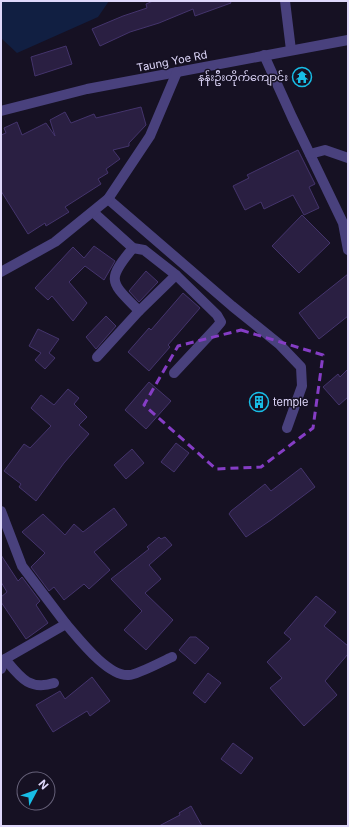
<svg xmlns="http://www.w3.org/2000/svg" width="349" height="827" font-family="Inter,'Noto Sans Myanmar',sans-serif">
<style>
.water{fill:#111f42}
.building{fill:#2a1f42;stroke:#44346c}
.lines{fill:none;stroke-linecap:round;stroke-linejoin:round}
.minor{stroke:#49417d;stroke-width:10}
.marked{fill:none;stroke:#853dc5;stroke-width:3;stroke-dasharray:8 5;stroke-linejoin:round}
.labels{text-anchor:middle;dominant-baseline:central;stroke-width:3;stroke-linejoin:round;paint-order:stroke}
.street-label{font-size:11px;fill:#dfd8fb;stroke:#161123}
.poi-label{font-size:11px;fill:#dfd8fb;stroke:#161123;text-anchor:end}
</style>
<rect width="100%" height="100%" fill="#161123"/>
<polygon class="water" points="1,1 109,1 98,17 17,53 1,38"/>
<g class="building">
<polygon points="153,1 230,1 231,3 195,16 193,9 159,23 130,32 100,46 92,29 123,16 147,8 146,4"/>
<polygon points="66,46 72,64 35,76 31,57"/>
<polygon points="141,107 146,125 129,143 129,146 113,150 120,159 106,169 108,173 98,179 101,184 65,207 69,212 46,226 45,223 28,234 1,191 1,135 6,133 4,128 17,122 22,135 46,123 55,136 50,120 65,112 71,123 94,114 96,118"/>
<polygon points="298,150 315,184 309,187 319,208 304,215 293,195 264,209 261,202 245,210 233,186 249,178 247,175"/>
<polygon points="302,215 330,243 299,273 272,246"/>
<polygon points="94,246 115,261 104,280 85,266 69,282 87,303 73,321 52,296 48,300 35,288 73,247 84,258"/>
<polygon points="146,271 158,282 139,302 129,291"/>
<polygon points="348,274 348,316 319,339 299,313"/>
<polygon points="183,293 200,308 168,345 170,347 149,371 128,352 149,328 151,330"/>
<polygon points="106,316 116,326 96,349 86,337"/>
<polygon points="38,329 59,339 49,353 55,358 45,369 35,360 41,353 29,346"/>
<polygon points="348,369 348,397 339,405 323,387 338,374 340,377"/>
<polygon points="149,382 171,401 146,429 125,410"/>
<polygon points="68,389 79,398 74,404 87,417 79,425 89,434 64,463 36,501 19,487 21,484 4,471 24,444 30,448 51,426 31,408 41,395 54,405"/>
<polygon points="176,443 189,453 174,472 161,462"/>
<polygon points="132,449 144,463 126,479 114,465"/>
<polygon points="301,468 315,487 271,520 246,537 229,514 231,511 265,484 271,491"/>
<polygon points="114,508 127,525 94,552 110,570 89,589 84,584 64,600 54,587 49,591 31,567 45,553 22,532 43,514 65,535 74,524 83,532"/>
<polygon points="159,537 161,539 165,537 172,545 149,565 161,579 145,593 173,620 146,650 124,630 142,611 111,579 149,549 147,547"/>
<polygon points="1,555 18,581 22,577 40,601 36,605 48,623 26,639 1,602 1,597 7,592 1,582"/>
<polygon points="316,596 336,612 324,626 348,646 348,654 325,681 337,695 304,726 270,688 282,678 267,662 291,639 284,633"/>
<polygon points="190,637 196,637 209,648 195,664 179,650"/>
<polygon points="208,673 221,683 205,703 193,693"/>
<polygon points="92,677 110,701 90,716 87,711 53,732 36,705 60,691 65,699"/>
<polygon points="233,743 253,758 241,774 221,759"/>
<polygon points="191,806 202,826 159,826 180,815 179,813"/>
</g>
<g class="lines">
<g class="minor">
<polyline points="285,1 291,50"/>
<polyline points="264,55 292,117 343,223 348,250"/>
<polyline points="1,111 87,89 348,40"/>
<polyline points="310,154 325,150 348,158"/>
<polyline points="108,199 232,306 279,344 301,367 302,386 287,428"/>
<polyline points="93,212 133,248 144,250 176,275 217,315 221,322 216,328 174,373"/>
<path d="M133 248C105 281 111 282 139 311"/>
<polyline points="1,272 55,242 108,199 150,136 177,72"/>
<polyline points="97,357 139,311 176,275"/>
<polyline points="1,511 22,566 66,624"/>
<path d="M5 659C20 677 29 691 54 683"/>
<path d="M1 669 5 659 66 624C79 639 108 677 129 675 137 675 163 661 172 657"/>
</g>
</g>
<path class="marked" d="M241 330 323 355 313 428 261 467 216 469 144 405 178 346Z"/>
<defs>
<symbol id="temple-ring" viewBox="-11 -11 22 22"><circle r="9.5" fill="#161123" stroke="#18bde6" stroke-width="1.5"/><path d="M0-6L5-2H3V0L6.5 2.5H4V6H1.5V3h-3V6H-4V2.5H-6.5L-3 0V-2H-5Z" fill="#18bde6"/></symbol>
<symbol id="building-ring" viewBox="-11 -11 22 22"><circle r="9.5" fill="#161123" stroke="#18bde6" stroke-width="1.5"/><path d="M-4-6H4V6H1V3H-1V6H-4ZM-2.5-4.3h1.7v1.8h-1.7ZM.8-4.3h1.7v1.8H.8ZM-2.5-1h1.7V.8h-1.7ZM.8-1h1.7V.8H.8Z" fill="#18bde6"/></symbol>
</defs>
<g fill-rule="evenodd">
<use href="#temple-ring" x="291" y="66" width="22" height="22"/>
<use href="#building-ring" x="248" y="391" width="22" height="22"/>
</g>
<g class="labels">
<g class="street-label">
<text transform="translate(172 61) rotate(-11)">Taung Yoe Rd</text>
</g>
<g class="poi-label">
<text x="288" y="77">နန်းဦးတိုက်ကျောင်း</text>
<text x="273" y="402" text-anchor="start">temple</text>
</g>
</g>
<rect width="349" height="827" fill="none" stroke="#dfd8fb" stroke-width="4"/>
<g transform="translate(36 791) rotate(49)"><circle r="19" fill="#161123" stroke="#666179"/>
<path d="M0-3L7 15L0 10L-7 15Z" fill="#18bde6"/>
<text y="-6" font-size="11" font-weight="bold" text-anchor="middle" fill="#dfd8fb">N</text>
</g>
</svg>
